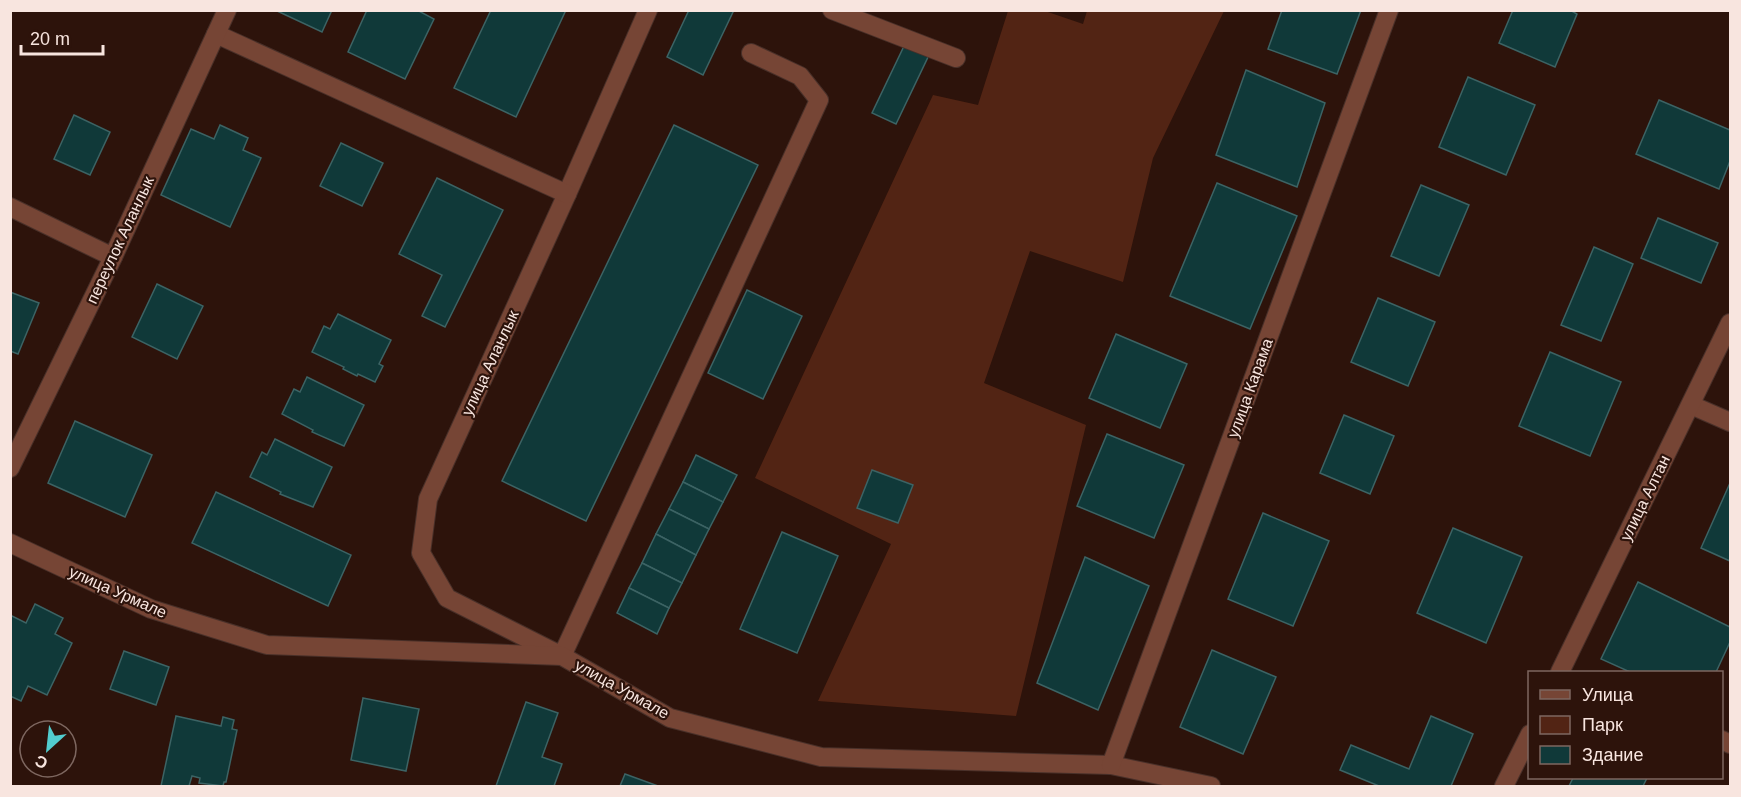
<svg xmlns="http://www.w3.org/2000/svg" width="1741" height="797" font-family="Arial,sans-serif">
<style>
.green{fill:#522414}
.building{fill:#103939;stroke:#3c6364;stroke-width:1.5}
.lines{fill:none;stroke-linecap:round;stroke-linejoin:round}
.minor-casing{stroke:#493029;stroke-width:20}
.minor{stroke:#764535;stroke-width:18}
.labels{text-anchor:middle;dominant-baseline:central;stroke-width:4.5;stroke-linejoin:round;paint-order:stroke}
.street-label{font-size:16px;fill:#f8e5df;stroke:#2d130b}
</style>
<rect width="100%" height="100%" fill="#2d130b"/>
<polygon class="green" points="1008,11 1045,11 1083,24 1087,11 1224,11 1153,158 1123,282 1030,251 984,383 1086,425 1016,716 818,701 891,544 755,478 933,95 978,105"/>
<g class="building">
<polygon points="275,10 332,10 322,32"/>
<polygon points="367,10 417,10 434,19 405,79 348,52"/>
<polygon points="491,10 566,10 516,117 454,88"/>
<polygon points="689,10 734,10 703,75 667,57"/>
<polygon points="1282,10 1361,10 1337,74 1268,49"/>
<polygon points="1513,10 1570,10 1577,14 1555,67 1499,43"/>
<polygon points="905,44 929,55 896,124 872,113"/>
<polygon points="1246,70 1325,103 1297,187 1216,155"/>
<polygon points="1468,77 1535,105 1506,175 1439,147"/>
<polygon points="1659,100 1730,130 1730,161 1719,189 1636,154"/>
<polygon points="74,115 110,132 90,175 54,159"/>
<polygon points="220,125 248,138 243,150 261,158 230,227 161,195 191,129 214,139"/>
<polygon points="674,125 758,165 586,521 502,481"/>
<polygon points="341,143 383,163 362,206 320,186"/>
<polygon points="437,178 503,210 445,327 422,316 442,275 399,254"/>
<polygon points="1217,183 1297,216 1250,329 1170,296"/>
<polygon points="1421,185 1469,205 1439,276 1391,256"/>
<polygon points="1658,218 1718,243 1701,283 1641,258"/>
<polygon points="1594,247 1633,264 1601,341 1561,325"/>
<polygon points="157,284 203,306 177,359 132,337"/>
<polygon points="747,290 802,316 763,399 708,373"/>
<polygon points="10,292 39,303 18,354 10,351"/>
<polygon points="1378,298 1435,322 1408,386 1351,362"/>
<polygon points="338,314 391,340 379,364 383,366 375,382 358,374 357,376 343,369 344,367 312,352 324,326 330,329"/>
<polygon points="1116,334 1187,364 1160,428 1089,398"/>
<polygon points="1550,352 1621,382 1590,456 1519,426"/>
<polygon points="307,377 364,405 344,446 312,432 313,430 282,414 294,389 300,392"/>
<polygon points="1344,415 1394,436 1370,494 1320,473"/>
<polygon points="75,421 152,455 125,517 48,483"/>
<polygon points="1107,434 1184,465 1154,538 1077,506"/>
<polygon points="275,439 332,467 313,507 280,494 281,492 250,477 262,452 267,455"/>
<polygon points="696,455 737,475 723,502 683,482"/>
<polygon points="872,470 913,485 898,523 857,508"/>
<polygon points="683,482 723,502 709,529 669,509"/>
<polygon points="1730,483 1730,561 1701,548"/>
<polygon points="216,492 351,555 328,606 192,543"/>
<polygon points="669,509 709,529 696,555 656,534"/>
<polygon points="1263,513 1329,541 1293,626 1228,599"/>
<polygon points="1453,528 1522,557 1486,643 1417,613"/>
<polygon points="782,532 838,556 797,653 740,629"/>
<polygon points="656,534 696,555 682,583 642,563"/>
<polygon points="1085,557 1149,586 1098,710 1037,683"/>
<polygon points="642,563 682,583 669,608 629,588"/>
<polygon points="1638,582 1730,627 1730,642 1716,672 1630,672 1601,659"/>
<polygon points="629,588 669,608 657,634 617,613"/>
<polygon points="35,604 63,618 55,634 72,643 47,695 28,686 21,701 10,696 10,615 26,623"/>
<polygon points="1212,650 1276,677 1243,754 1180,727"/>
<polygon points="124,651 169,667 156,705 110,689"/>
<polygon points="363,698 419,709 406,771 351,760"/>
<polygon points="526,702 558,713 542,757 562,764 554,786 496,786"/>
<polygon points="176,716 221,726 223,717 234,720 232,729 237,730 226,782 224,782 223,786 199,783 200,778 192,776 189,786 161,786"/>
<polygon points="1431,716 1473,734 1451,786 1379,786 1340,770 1351,745 1409,769"/>
<polygon points="625,774 658,786 620,786"/>
<polygon points="1573,778 1647,778 1643,786 1569,786"/>
</g>
<g class="lines">
<defs>
<g id="minor">
<polyline points="648,10 567,194 428,499 421,553 447,598 562,656 819,100 800,76 751,53"/>
<polyline points="832,10 956,58"/>
<polyline points="216,34 567,194"/>
<polyline points="10,207 113,257"/>
<polyline points="1691,405 1730,422"/>
<polyline points="10,468 113,257 227,10"/>
<polyline points="10,543 151,609 267,645 562,656 670,718 821,757 1111,765 1211,786"/>
<polyline points="1560,672 1730,323"/>
<polyline points="1722,740 1730,744"/>
<polyline points="1111,765 1389,10"/>
<polyline points="1504,786 1530,734"/>
</g>
</defs>
<use href="#minor" class="minor-casing"/>
<use href="#minor" class="minor"/>
</g>
<g class="labels">
<g class="street-label">
<text transform="translate(120 240) rotate(-65)">переулок Аланлык</text>
<text transform="translate(490 363) rotate(-65)">улица Аланлык</text>
<text transform="translate(1250 388) rotate(-70)">улица Карама</text>
<text transform="translate(1645 498) rotate(-64)">улица Алтан</text>
<text transform="translate(118 592) rotate(24)">улица Урмале</text>
<text transform="translate(622 689) rotate(29)">улица Урмале</text>
</g>
</g>
<rect width="1741" height="797" fill="none" stroke="#f8e5df" stroke-width="24"/>
<rect x="1528" y="671" width="195" height="108" fill="#2d130b" stroke="#7e6760" stroke-width="1.5"/>
<rect x="1540" y="690" width="30" height="9" fill="#764535" stroke="#7e6760" stroke-width="1.5"/>
<text x="1582" y="701" font-size="18" fill="#f8e5df">Улица</text>
<rect x="1540" y="716" width="30" height="18" fill="#522414" stroke="#7e6760" stroke-width="1.5"/>
<text x="1582" y="731" font-size="18" fill="#f8e5df">Парк</text>
<rect x="1540" y="746" width="30" height="18" fill="#103939" stroke="#7e6760" stroke-width="1.5"/>
<text x="1582" y="761" font-size="18" fill="#f8e5df">Здание</text>
<g transform="translate(48 749) rotate(207)"><circle r="28" fill="#2d130b" stroke="#7e6760" stroke-width="1.5"/>
<path d="M0-4.5L10 22L0 15L-10 22Z" fill="#52cdcf"/>
<text y="-9" font-size="16" font-weight="bold" text-anchor="middle" fill="#f8e5df">С</text>
</g>
<path d="M21 45v9h82v-9" fill="none" stroke="#f8e5df" stroke-width="3"/>
<text x="30" y="45" font-size="18" fill="#f8e5df" stroke="#2d130b" stroke-width="4.5" paint-order="stroke">20 m</text>
</svg>
